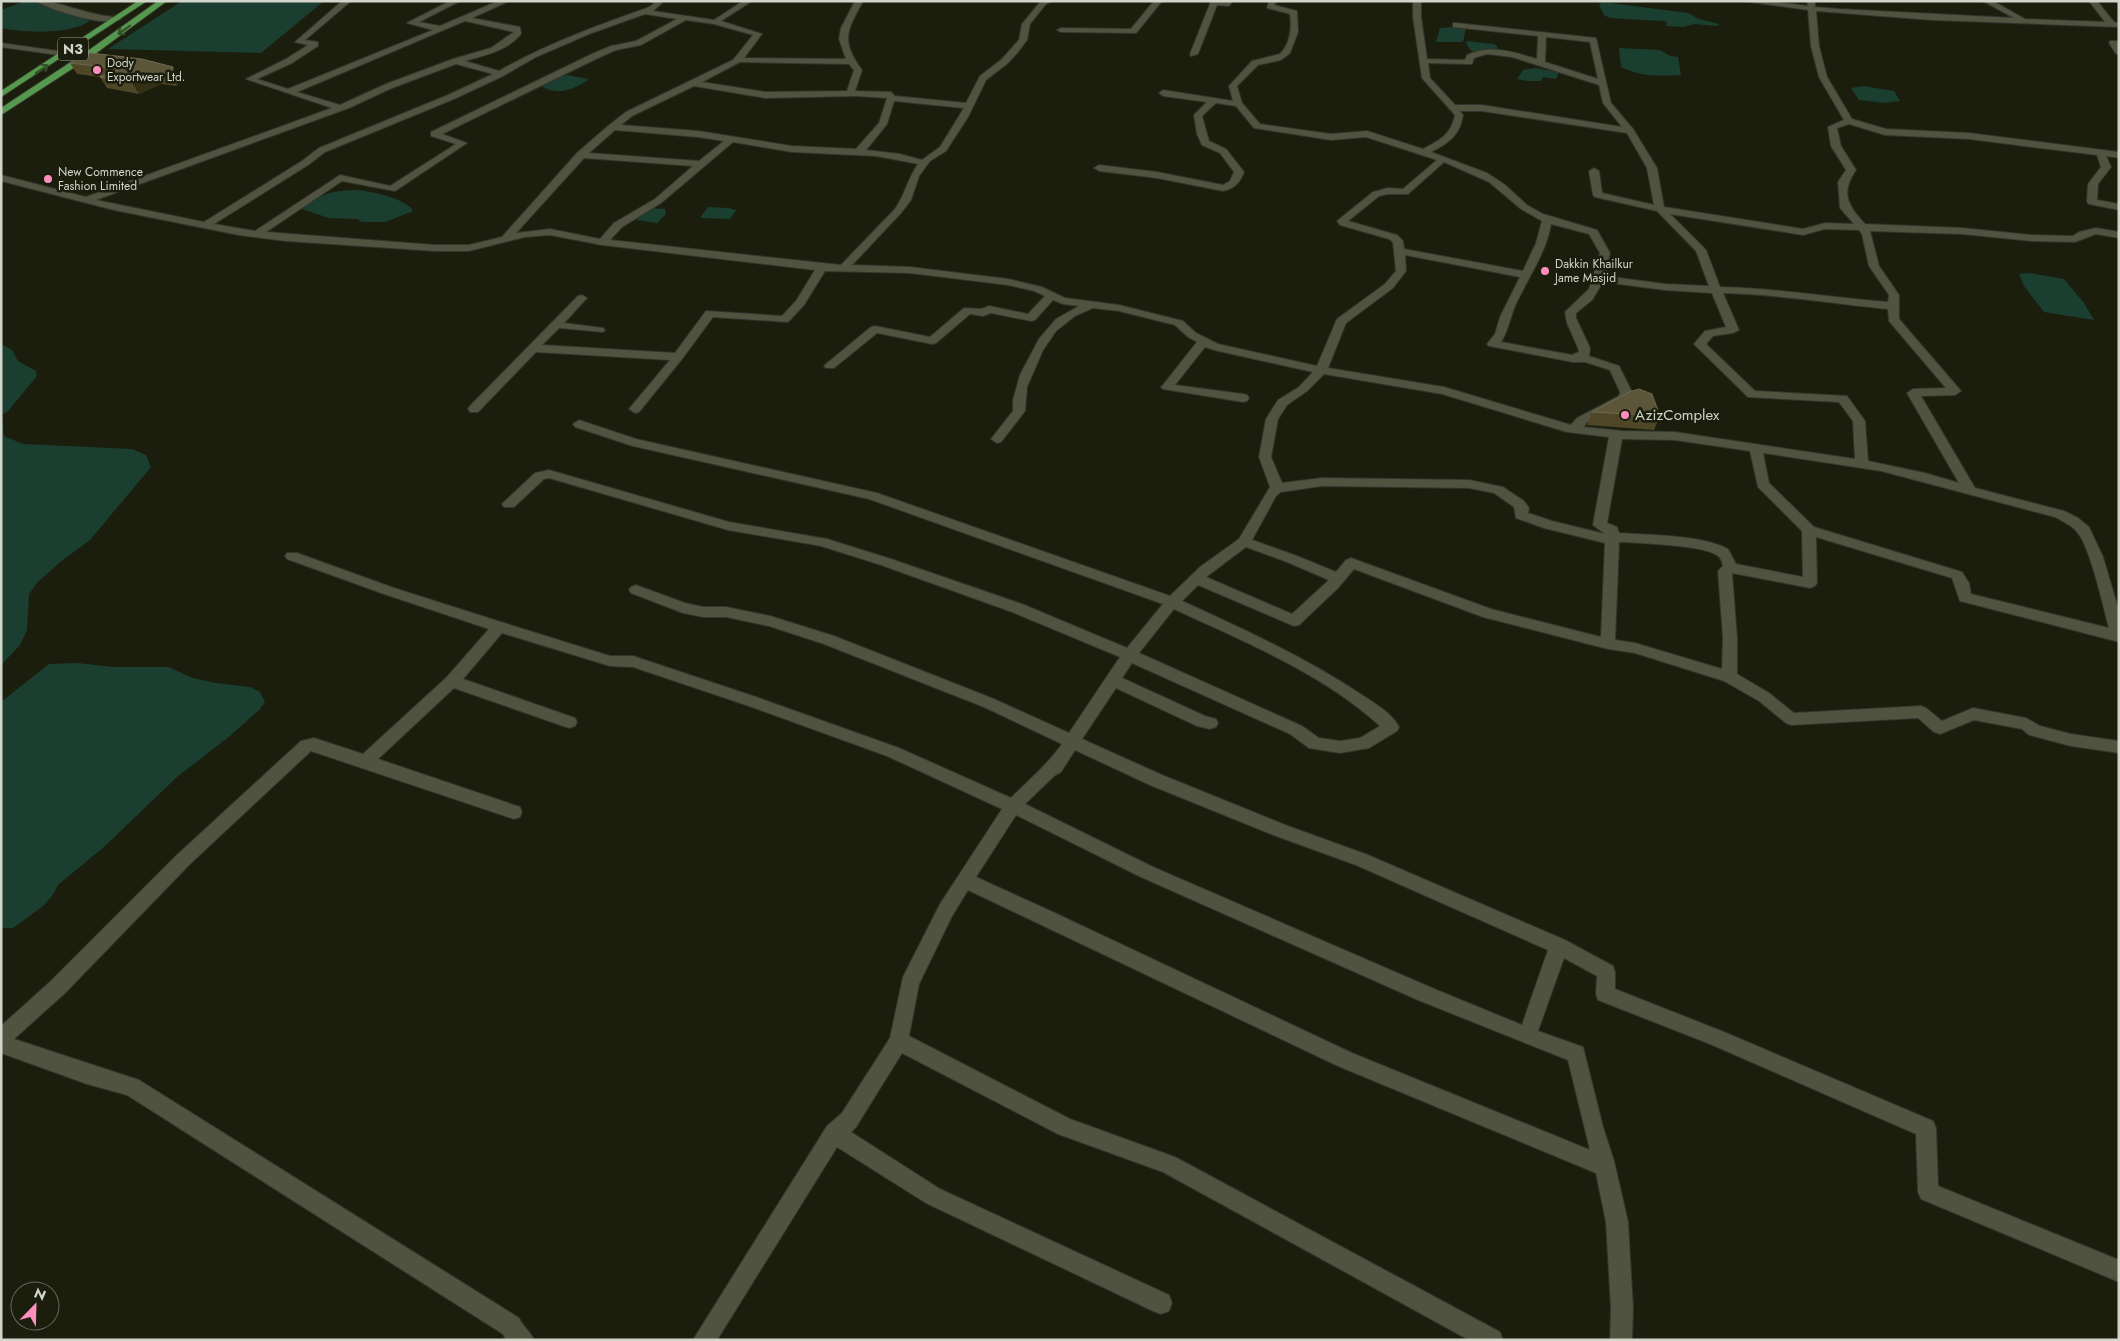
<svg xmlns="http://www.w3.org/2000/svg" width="2120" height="1341" font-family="Jost,sans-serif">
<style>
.water{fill:#1a3f31}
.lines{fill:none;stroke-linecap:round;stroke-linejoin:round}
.minor-casing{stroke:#33352c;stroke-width:2}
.highway-casing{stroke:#33352c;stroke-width:2}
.minor{fill:#4f5340;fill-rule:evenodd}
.highway{fill:#55994f;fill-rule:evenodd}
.wall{fill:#4e4627}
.shaded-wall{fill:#342f15}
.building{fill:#5c5539;stroke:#6f6950}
.oneway{stroke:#324f27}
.poi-dot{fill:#fe8ebe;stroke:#1b1e0d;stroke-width:2}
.labels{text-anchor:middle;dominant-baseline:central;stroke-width:5;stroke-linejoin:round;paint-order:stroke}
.far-poi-label{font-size:12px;fill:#d2d5ca;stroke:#1b1e0d;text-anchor:start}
.shield{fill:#1b1e0d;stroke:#9b9e91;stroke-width:1}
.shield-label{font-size:14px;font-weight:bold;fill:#d2d5ca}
.poi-label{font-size:15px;fill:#d2d5ca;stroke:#1b1e0d;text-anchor:start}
</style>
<rect width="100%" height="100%" fill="#1b1e0d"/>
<g class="water">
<path d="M25 1 43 4 54 10 91 20C73 35 23 33 1 28V10Z"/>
<polygon points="182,1 324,1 261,53 108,49"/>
<polygon points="1602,2 1688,13 1699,19 1719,24 1717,26 1694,24 1684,27 1666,26 1667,22 1663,21 1610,18 1604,15 1599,5"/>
<polygon points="1452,27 1466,28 1463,42 1436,42 1440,28"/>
<polygon points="1467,41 1493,44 1497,46 1498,51 1475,52 1470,50 1466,43"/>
<path d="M1619 48 1660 50 1670 56 1678 57 1681 75C1659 76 1641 77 1621 67Z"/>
<polygon points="1535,68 1559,72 1556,79 1543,77 1541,81 1528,81 1517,79 1523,70"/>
<path d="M567 75 588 79V80C573 90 557 96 541 86L562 76Z"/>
<polygon points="1863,86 1894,91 1900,101 1884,103 1859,100 1851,88"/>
<path d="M359 190C373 192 407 199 413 211L385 222H362L357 219 329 218 302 209C318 193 337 190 359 190Z"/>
<polygon points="708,207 728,208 736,210 730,219 700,218"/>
<polygon points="648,208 665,209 666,214 657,223 636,220"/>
<polygon points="2029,273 2064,279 2084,303 2094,320 2044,312 2024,286 2019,274"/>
<polygon points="1,344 12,350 18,361 36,371 37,376 8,411 2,415 4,436 23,444 132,449 146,455 151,467 90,540 60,562 37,583 29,594 27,630 20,645 1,665"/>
<polygon points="78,663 113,667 168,667 193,678 215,683 250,687 260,692 265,702 260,709 230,736 178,776 105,846 58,885 52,896 43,906 13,928 1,928 1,702 49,664"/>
</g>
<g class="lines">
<defs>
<g id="minor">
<path d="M36 1C63 1 87 16 117 17L121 19C108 28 49 10 36 1Z"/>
<path d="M342 1H351L305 40 318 42V46L292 63 257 79 288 89 433 30 407 23 450 1H460L419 22 440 26 498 1H509L472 18 520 27 521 34C507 51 485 55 465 61L499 71C546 44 596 26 647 8L654 4 651 1 662 3 653 11 714 20 743 1H752L721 21 762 34 744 58 846 59 839 39 841 28 855 1H863C847 31 840 40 862 70L855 91 891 92 895 96 966 103 980 76 1002 59 1019 40 1022 24 1041 1H1053L1046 4 1030 24 1027 40 1018 52 1008 63 986 80 968 117 946 151 930 161 919 176 911 200 901 213 852 265 910 267 1008 279 1042 287 1065 298 1119 305 1183 321 1196 333 1218 344 1317 366 1337 319 1385 284 1396 271 1393 242 1389 239 1340 225 1337 221 1373 192 1388 188 1403 189 1437 160 1366 137 1331 140 1254 128 1236 106 1216 103 1202 116 1209 141 1226 149 1244 172C1240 183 1234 189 1223 191L1157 178 1099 171 1094 168 1099 165 1157 172 1223 185 1230 181 1234 172 1220 153 1202 145 1197 134 1194 115 1207 102 1163 96 1159 93 1163 90 1233 101 1229 86 1252 61 1280 54C1290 44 1292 28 1290 14L1267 8 1269 1H1277L1274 5 1297 11 1298 32 1290 53 1281 60 1258 65 1237 86 1242 103 1260 124 1331 134 1367 131 1423 149C1440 140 1451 135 1455 115L1422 78 1413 17V1H1421V17L1427 59 1465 60 1467 55C1491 44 1513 52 1537 59L1538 36 1453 27V23H1456L1596 38 1611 103 1633 129 1657 168 1664 207 1803 229 1825 223 1854 224 1840 208 1838 182 1846 170 1831 146 1828 127 1844 120 1819 77 1811 46 1808 10 1743 1H1767L1808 6 1807 1H1815V7L1839 9 2014 18 1983 1H1993L2025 19 2105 22 2089 1H2097L2114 22 2119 23V27L1932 20 1816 11 1819 46 1827 77 1852 119 1886 129 1969 133 2119 152V158L2106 156 2111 167 2098 184 2097 200 2119 204V210L2089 204 2087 202 2088 184 2101 167 2097 155 1969 139 1885 135 1849 124 1837 128 1841 146 1856 170C1840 193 1848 206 1865 224L1962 228 2031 235 2073 236 2079 232 2096 228 2119 232V238L2096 234 2075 242 2031 241 1962 234 1870 231 1879 266 1899 295V319L1961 391 1955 395 1921 396 1975 488 2064 511 2078 518 2089 527 2103 557 2119 611V642L1960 601 1952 578 1816 537 1817 583 1815 586 1810 588 1732 573 1737 638V674L1769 693 1794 713 1921 706 1926 708 1942 721 1973 708 2026 718 2040 726 2071 734 2119 741V753L2071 746 2029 735 2022 729 1974 720 1940 734 1934 732 1918 718 1791 725 1786 723 1759 701 1724 681 1635 653 1608 649 1483 617 1354 569 1338 588 1299 625 1294 626 1198 585 1182 601C1243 629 1305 657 1362 695 1374 703 1392 713 1399 727L1397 731 1369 748 1340 753 1309 748 1290 734 1132 663 1122 678 1205 716 1216 719 1218 723 1216 727 1210 729 1197 726 1116 688 1082 739 1162 775 1288 826 1368 855 1565 940 1613 966 1615 972V989L1724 1032 1933 1121 1936 1128 1938 1186 2119 1260V1282L1921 1199 1918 1192 1916 1134 1710 1044 1598 1000 1596 994 1597 976 1564 958 1538 1031 1583 1047 1603 1127 1614 1161 1628 1222 1633 1308 1632 1340H1610L1611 1308 1606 1222 1596 1173 1338 1066 968 890 952 916 919 984 909 1036 1070 1119 1175 1157 1500 1332 1503 1340H1469L1163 1172 1058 1134 902 1053 856 1127 851 1132 940 1189 1169 1295 1172 1303 1169 1311 1161 1314 1153 1311 926 1203 837 1147 717 1340H693L827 1126 842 1113 890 1038 903 977 940 904 1002 809 887 756 746 705 633 667 610 666 502 633 463 679 575 718 577 722 575 726 569 728 563 726 454 688 378 759 520 807 522 812 520 817 514 819 311 751 190 864 65 993 14 1039 139 1080 519 1318C523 1327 530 1331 534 1340H506L503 1334 127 1095 87 1084 1 1053V1026L51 981 178 854 301 741 314 738 363 754 447 677 489 629 384 594 287 559 285 556 287 553H297L394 588 504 623 610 656H633L756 697 899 748 1011 798C1029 780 1048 764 1062 744L984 707 824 644 769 626 726 617H703L683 613 631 593 629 590 631 587 636 585 685 603 703 607H726L770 616 834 636 994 699 1069 733 1120 657 1012 612 881 565 821 546 728 530 549 478 544 479 514 507H504L502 504 535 473 549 470 729 522 827 539 891 559 1022 604 1127 648 1163 604 869 499 633 446 575 427 573 424 579 420 636 439 877 493 1170 596 1200 567 1239 539 1270 487 1259 457 1266 419 1278 400 1299 387 1313 372 1214 350 1205 347 1175 385 1243 394 1247 395 1249 398 1247 401 1243 402 1163 389 1161 387 1163 385 1197 342 1188 337 1175 325 1119 311 1093 308 1075 316 1056 331 1043 350 1027 387 1025 411 1001 442 997 443 991 439 1013 411V400L1020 375 1039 339 1056 319 1079 306 1063 304 1053 300 1035 320 1031 321 991 313 983 316 970 314 936 343 932 344 877 333 834 368H826L824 366 826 364 871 327 875 326 930 337 964 308 981 309 989 306 1028 314 1045 296 1034 291 1008 285 910 273 825 271 804 305 788 322 713 317 682 359 639 412 635 413 629 409 670 360 536 352 478 412H470L468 409 470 406 578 296 582 295 587 298 564 323 603 328 605 330 603 332 559 328 542 345 675 353 706 311 782 316 796 301 815 270 602 245 550 235 525 237 469 251H435L286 241 239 235 114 210 1 181V175L86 197 332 108 246 79 286 59 308 45 295 42ZM645 14 677 19 636 41 611 46 592 54 431 132V136L456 144 390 186 340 175 255 231 214 224 308 165 325 152 454 99 503 76 536 57 589 34ZM686 20 714 24 753 35 733 60 626 112 608 126 577 153 502 237 469 245H435L266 232 342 181 395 191 467 143 442 134 598 58 616 50 641 45ZM465 21 514 32 491 48 453 59 386 84 340 105 297 92ZM1546 37 1590 42 1598 79 1545 62ZM1487 54 1512 57 1599 85 1603 103 1622 127 1482 105H1455L1430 78 1428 63 1469 64H1472L1474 58ZM740 62 849 64 854 70 847 91 765 92 702 82ZM456 64 493 74 448 95 319 148 302 161 204 222 96 200 349 108 392 88ZM694 86 765 98 857 96 887 98 879 123 856 149 792 146 698 131 621 125 632 116ZM894 101 964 108 940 147 922 160 900 154 866 150 887 124ZM1460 111H1482L1627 133 1647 168 1654 205 1602 193 1599 171 1594 168 1589 171 1593 195 1595 197 1657 211 1696 251 1709 286 1665 284 1605 276 1610 253 1597 230 1543 214 1527 205 1504 184 1487 173 1431 152C1449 143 1460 135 1463 115ZM615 130 698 137 724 141 699 161 589 153ZM733 142 792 152 876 156 918 164C908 178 905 195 895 209L841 265 610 240 622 227 661 203ZM584 158 693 166 655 199 614 223 600 239 550 229 516 233ZM1444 162 1489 182 1521 209 1542 221 1536 243 1523 271 1404 249 1403 241 1397 235 1348 221 1379 196 1388 194H1408ZM1670 214 1803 235 1825 229 1859 230 1862 234 1869 266 1889 295 1888 302C1832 298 1777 288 1720 287L1706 250ZM1551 224 1589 234 1600 253 1589 289 1565 312 1567 323 1578 348 1579 352 1572 355 1501 342C1508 331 1510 318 1515 306 1527 279 1546 254 1551 224ZM1405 255 1520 277 1500 317 1495 334 1487 344 1489 346 1573 362H1585L1610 370 1620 392 1619 396 1577 418 1571 425 1444 387 1328 368 1346 323 1393 288 1406 271ZM1603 282 1665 290 1712 293 1726 327 1705 331 1694 344 1696 346 1748 397 1839 402 1853 421 1855 459 1675 432 1623 431 1584 427 1586 423 1629 401 1632 392 1619 366 1589 356 1590 348 1576 318V313L1592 300ZM1723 293C1778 294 1833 304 1888 309L1889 321 1946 388 1913 389 1907 393 1959 483 1925 473 1868 461 1865 421 1847 396 1755 391 1706 344 1713 336 1733 333 1739 330ZM1324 374 1442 394 1567 432 1609 437 1593 525 1605 534 1552 521 1528 513 1529 508 1524 501 1503 487 1469 480 1322 478 1282 483 1271 457 1278 419 1287 405 1307 391ZM1622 439 1675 440 1750 451 1758 487 1802 531 1803 577 1736 564 1728 549C1703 535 1648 535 1619 533L1617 527 1607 523ZM1763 453 1881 471 2055 517C2062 521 2072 525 2077 532 2090 546 2103 606 2109 628L1971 594 1969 583 1962 572 1814 527 1769 483ZM1322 486 1469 488 1494 493 1514 507 1516 518 1544 528 1605 543 1601 637 1491 609 1351 558 1346 560 1336 572 1297 556 1252 540 1276 496 1281 492ZM1619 542C1637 543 1706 545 1718 556 1721 558 1722 562 1723 566L1718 571 1723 638 1722 669 1635 643 1615 640ZM1246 547 1287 562 1329 580 1292 614 1206 577ZM1174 609C1245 642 1322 673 1380 726L1360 738 1340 741 1319 738 1302 726 1139 653ZM1075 750 1150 785 1276 836 1356 865 1548 950 1522 1025 1432 988 1153 867 1025 804 1054 776 1061 772ZM1016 815 1141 877 1418 1000 1568 1060 1590 1150 1352 1053 1057 914 976 877Z"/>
<polygon points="1154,1 1162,1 1136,33 1061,32 1057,30 1061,28 1131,29"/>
<polygon points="1211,1 1233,1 1229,6 1217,5 1198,54 1191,56 1190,54"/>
<polygon points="2110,41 2119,41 2119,54 2116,54 2109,43"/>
<polygon points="1,43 65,52 69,54 65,56 1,47"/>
</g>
<g id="highway">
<polygon points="138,1 147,1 1,97 1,91"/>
<polygon points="158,1 167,1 95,54 1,115 1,108 89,50"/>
</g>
</defs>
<use href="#minor" class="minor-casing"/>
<use href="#highway" class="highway-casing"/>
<use href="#minor" class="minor"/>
<use href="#highway" class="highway"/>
</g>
<g class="wall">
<polygon points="142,59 179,78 177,86 161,84 139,94 107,88 100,77 77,74 70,63"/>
<polygon points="1592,412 1660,416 1654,430 1587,425"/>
</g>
<g class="shaded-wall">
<polygon points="173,67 179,78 177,86 171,75"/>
<polygon points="155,73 161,84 139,94 132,83"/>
</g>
<g class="building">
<polygon points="90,53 142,59 173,67 171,75 155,73 132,83 100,77 120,69 70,63"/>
<polygon points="1639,389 1652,394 1660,416 1592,412 1629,392"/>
</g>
<defs><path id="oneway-shaft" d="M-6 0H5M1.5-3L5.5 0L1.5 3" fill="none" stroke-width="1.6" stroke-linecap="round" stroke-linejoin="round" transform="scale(1.25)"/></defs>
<g class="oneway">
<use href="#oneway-shaft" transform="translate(124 30) rotate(144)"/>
<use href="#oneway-shaft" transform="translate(42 69) rotate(-33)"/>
</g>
<g class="poi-dot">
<circle cx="97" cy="70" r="5"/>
<circle cx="48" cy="179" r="5"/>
<circle cx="1545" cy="271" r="5"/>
<circle cx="1625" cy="415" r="5"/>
</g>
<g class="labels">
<g class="far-poi-label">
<text x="107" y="63">Dody<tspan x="107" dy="14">Exportwear Ltd.</tspan></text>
<text x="58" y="172">New Commence<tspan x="58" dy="14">Fashion Limited</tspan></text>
<text x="1555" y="264">Dakkin Khailkur<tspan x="1555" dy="14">Jame Masjid</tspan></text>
</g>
<rect class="shield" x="58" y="37.5" width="30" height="23" rx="4"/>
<g class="shield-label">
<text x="73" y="49">N3</text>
</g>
<g class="poi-label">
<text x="1635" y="415">AzizComplex</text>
</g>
</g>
<rect width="2120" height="1341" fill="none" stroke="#d2d5ca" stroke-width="5"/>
<g transform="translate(35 1306) rotate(23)"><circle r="24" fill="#1b1e0d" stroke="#646759"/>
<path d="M0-4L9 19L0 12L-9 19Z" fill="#fe8ebe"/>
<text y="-8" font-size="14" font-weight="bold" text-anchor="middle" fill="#d2d5ca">N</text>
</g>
</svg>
